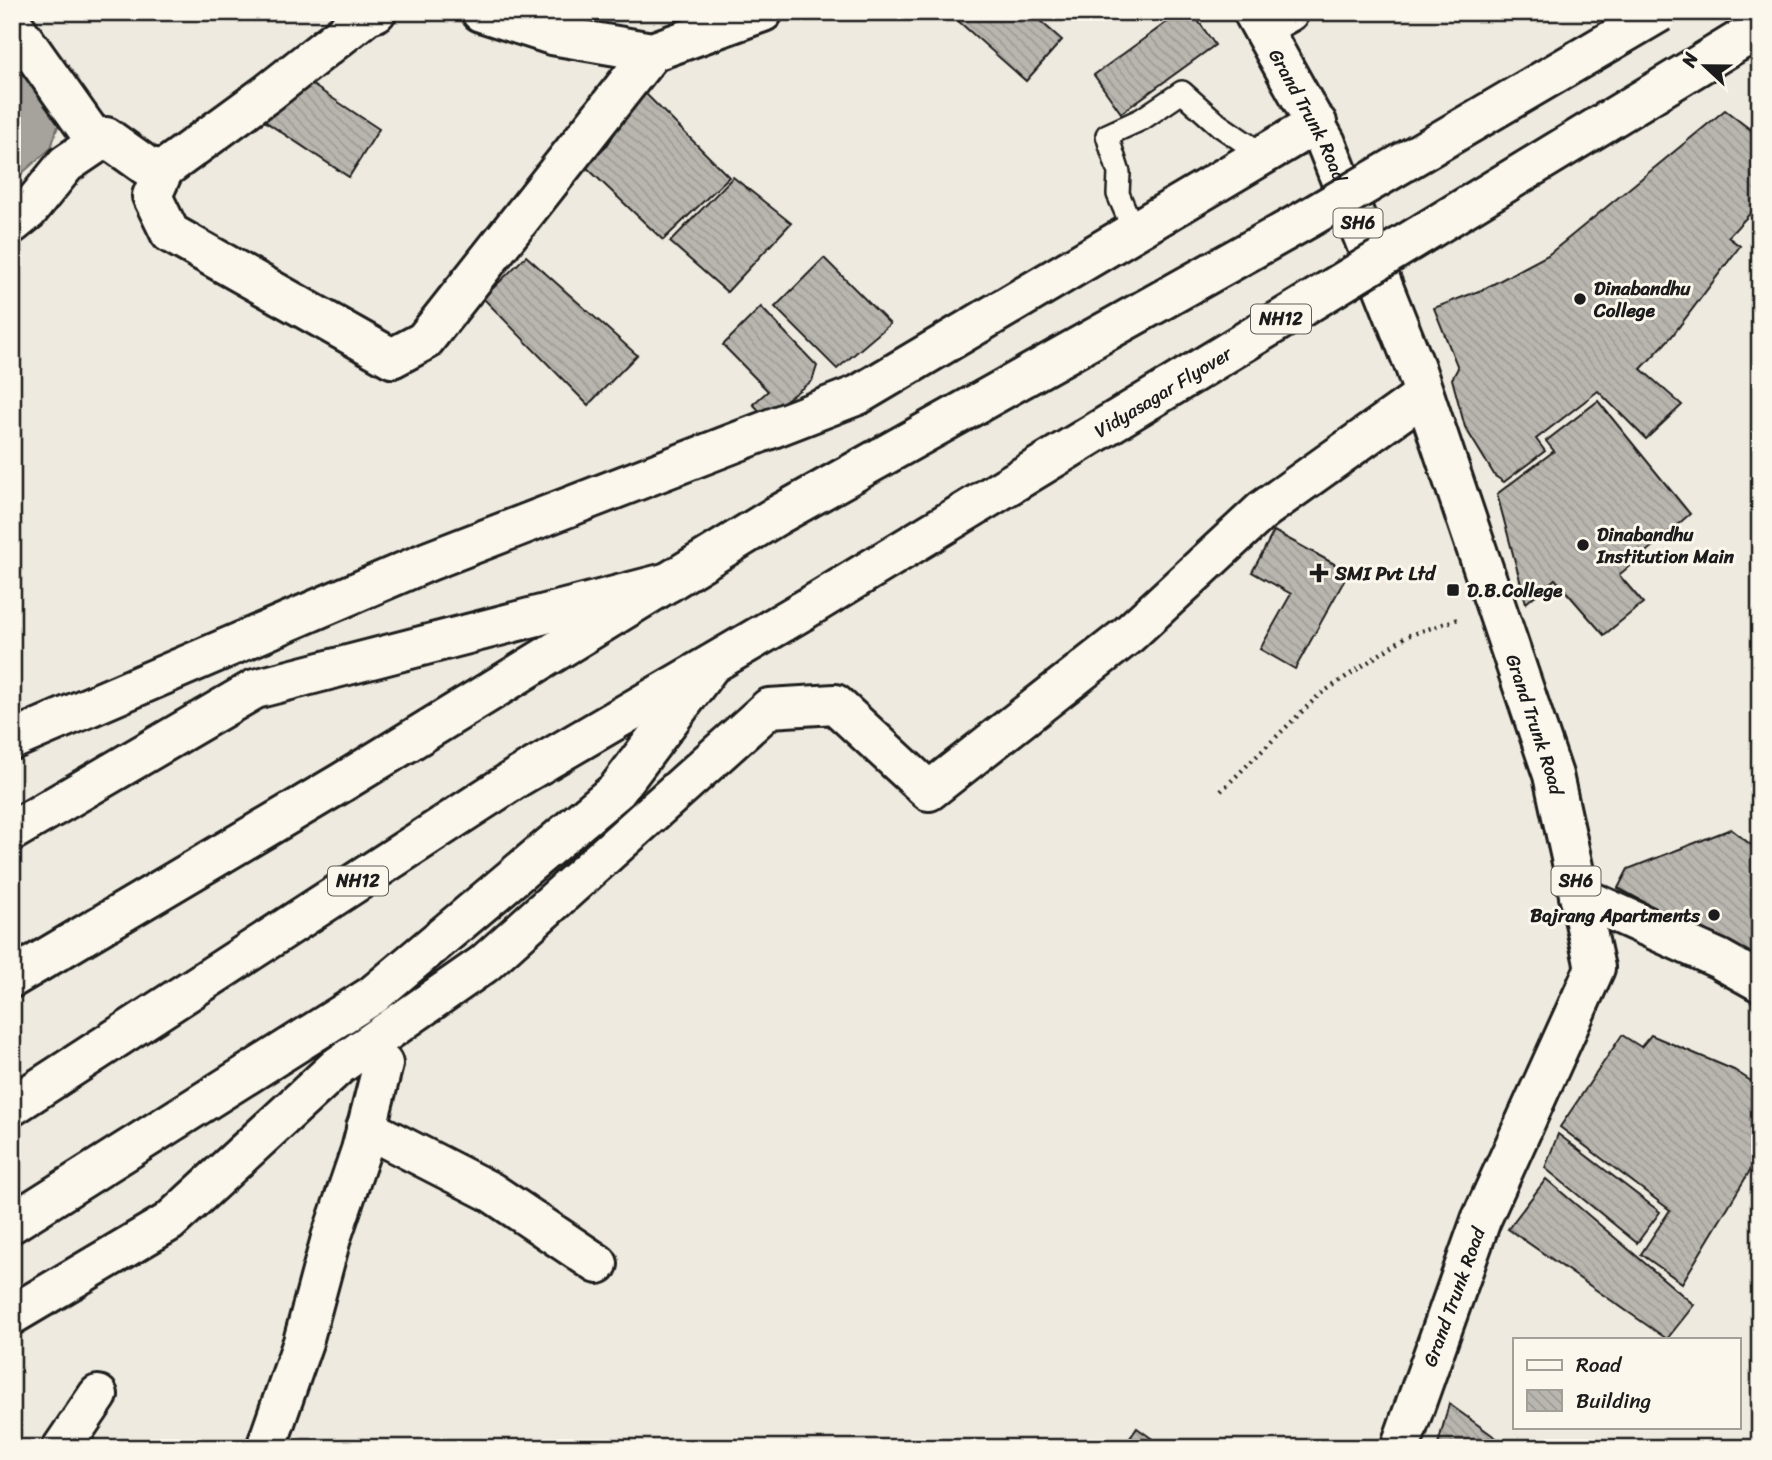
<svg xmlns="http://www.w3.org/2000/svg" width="1772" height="1460" font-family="Sriracha,sans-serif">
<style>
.water{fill:#a6a39d;stroke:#6f6d69;stroke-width:2}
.building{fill:url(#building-back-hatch);stroke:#1c1c1c;stroke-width:2}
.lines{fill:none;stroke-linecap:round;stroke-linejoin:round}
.service-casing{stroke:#1c1c1c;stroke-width:26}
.minor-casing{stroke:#1c1c1c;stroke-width:44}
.tertiary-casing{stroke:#1c1c1c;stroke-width:44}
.primary-casing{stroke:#1c1c1c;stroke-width:44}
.trunk-casing{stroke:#1c1c1c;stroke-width:44}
.motorway-casing{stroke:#1c1c1c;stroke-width:44}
.path{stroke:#1c1c1c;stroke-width:4.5;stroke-dasharray:2 5;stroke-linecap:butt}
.service{stroke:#fbf7ec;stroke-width:21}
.minor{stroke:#fbf7ec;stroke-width:38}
.tertiary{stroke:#fbf7ec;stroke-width:38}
.primary{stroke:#fbf7ec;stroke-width:38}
.trunk{stroke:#fbf7ec;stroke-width:38}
.motorway{stroke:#fbf7ec;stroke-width:38}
.trunk-bridge-casing{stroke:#1c1c1c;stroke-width:44;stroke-linecap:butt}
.trunk-bridge{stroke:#fbf7ec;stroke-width:38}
.poi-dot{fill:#1c1c1c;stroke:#fbf7ec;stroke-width:2.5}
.labels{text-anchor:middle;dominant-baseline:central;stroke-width:6;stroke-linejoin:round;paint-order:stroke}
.shield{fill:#fbf7ec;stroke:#5f5e5a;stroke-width:2}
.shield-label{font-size:18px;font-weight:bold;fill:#1c1c1c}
.street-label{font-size:19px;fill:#1c1c1c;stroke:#fbf7ec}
.poi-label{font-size:19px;font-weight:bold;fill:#1c1c1c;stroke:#fbf7ec;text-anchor:start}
</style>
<defs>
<pattern id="building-back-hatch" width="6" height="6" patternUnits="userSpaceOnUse" patternTransform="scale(1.75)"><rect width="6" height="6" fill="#b9b6af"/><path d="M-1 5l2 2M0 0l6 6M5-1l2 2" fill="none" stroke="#9e9c96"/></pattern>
</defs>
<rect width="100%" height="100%" fill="#eeeadf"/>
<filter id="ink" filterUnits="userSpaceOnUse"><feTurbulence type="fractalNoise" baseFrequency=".0143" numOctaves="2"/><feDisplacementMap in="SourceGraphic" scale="14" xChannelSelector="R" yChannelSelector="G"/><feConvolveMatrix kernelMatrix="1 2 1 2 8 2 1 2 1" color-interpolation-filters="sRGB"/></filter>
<g filter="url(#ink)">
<polygon class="water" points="12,39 62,113 51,148 12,182"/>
<g class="building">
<polygon points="532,12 604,12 600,16 591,37"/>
<polygon points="948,12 1030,12 1062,40 1026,81"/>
<polygon points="1181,12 1192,12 1215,45 1121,113 1094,75"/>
<polygon points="311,84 379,129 349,177 254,114"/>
<polygon points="641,89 729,177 663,240 585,166 608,144"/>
<polygon points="1725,110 1760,137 1760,203 1728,237 1740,246 1672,336 1641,369 1682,405 1646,439 1598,391 1536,439 1545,451 1504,482 1495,476 1465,427 1452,379 1458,368 1434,308 1484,289 1548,255"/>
<polygon points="733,177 791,223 727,292 670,242"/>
<polygon points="526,256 637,355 588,405 483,298"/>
<polygon points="824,258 890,324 837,369 775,307"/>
<polygon points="1760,281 1760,296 1752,286"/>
<polygon points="761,307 817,366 812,381 764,416 753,404 768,391 723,345"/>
<polygon points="1598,401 1690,514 1619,575 1643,603 1604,635 1555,579 1526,603 1497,494 1554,451 1546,441"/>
<polygon points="1274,531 1349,572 1295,669 1260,649 1291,594 1252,572"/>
<polygon points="1731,829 1760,852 1760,941 1748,958 1618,888 1628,869"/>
<polygon points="1622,1035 1641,1047 1651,1035 1734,1070 1760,1087 1760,1112 1753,1122 1760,1125 1760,1154 1682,1283 1641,1254 1670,1210 1560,1127"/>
<polygon points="1558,1134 1660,1212 1637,1243 1545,1168"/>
<polygon points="1546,1179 1694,1305 1667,1339 1508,1229"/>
<polygon points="1449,1404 1510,1448 1437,1448"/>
<polygon points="1137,1428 1165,1448 1123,1448"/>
</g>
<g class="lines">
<defs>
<polyline id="service" points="1134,231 1118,194 1119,173 1107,135 1142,119 1182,92 1219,125 1263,155"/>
<g id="minor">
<polyline points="481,12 552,35 652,52 763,12"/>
<polyline points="12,23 97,143"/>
<polyline points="1262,27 1289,12"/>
<polyline points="164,169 152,196 170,233 392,358 424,341 652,52"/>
<polyline points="12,224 28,211 66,164 106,137 148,167 164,169 268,93 367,15 376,12"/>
<polyline points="12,740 429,561 858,395 1317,123"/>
<polyline points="366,1128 491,1192 598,1264"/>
<polyline points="12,1315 169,1222 338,1066 484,964 769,708 835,704 929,791 1128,635 1263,510 1424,395"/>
<polyline points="62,1448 98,1395"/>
<polyline points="266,1448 303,1342 331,1238 361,1150 383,1064 362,1049"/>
</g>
<polyline id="tertiary" points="1579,896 1719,959 1760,982"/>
<g id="primary">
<path id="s1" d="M1253 12 1326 143 1415 367 1553 775 1595 968 1481 1220 1400 1448"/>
</g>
<g id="trunk">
<polyline points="12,978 341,783 776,516"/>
<polyline points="12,1106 518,777 804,610"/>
</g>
<g id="motorway">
<polyline points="12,831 255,689 669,582"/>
<polyline points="12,1223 373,995 617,790 710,666"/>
</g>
</defs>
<use href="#service" class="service-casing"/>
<use href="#minor" class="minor-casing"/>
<use href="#tertiary" class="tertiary-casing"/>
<use href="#primary" class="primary-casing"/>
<use href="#trunk" class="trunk-casing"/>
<use href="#motorway" class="motorway-casing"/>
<polyline class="path" points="1221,791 1319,695 1407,636 1461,618"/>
<use href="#service" class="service"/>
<use href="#minor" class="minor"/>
<use href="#tertiary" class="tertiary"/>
<use href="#primary" class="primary"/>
<use href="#trunk" class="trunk"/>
<use href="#motorway" class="motorway"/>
<defs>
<g id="trunk-bridge">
<polyline points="776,516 1307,219 1660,12"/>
<path id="s2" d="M804 610 1760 28"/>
</g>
</defs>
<use href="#trunk-bridge" class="trunk-bridge-casing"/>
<use href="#trunk-bridge" class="trunk-bridge"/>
</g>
</g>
<g class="poi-dot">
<circle cx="1580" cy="299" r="7"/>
<circle cx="1583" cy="545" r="7"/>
<path d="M1315.5 562.5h7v7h7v7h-7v7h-7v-7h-7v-7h7z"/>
<rect x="1446" y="583" width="14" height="14" rx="3.5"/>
<circle cx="1714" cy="915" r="7"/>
</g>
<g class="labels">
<g class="shield">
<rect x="1333.5" y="208.5" width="49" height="29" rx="5"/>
<rect x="1251" y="304.5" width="60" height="29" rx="5"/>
<rect x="328" y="866.5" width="60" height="29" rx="5"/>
<rect x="1551.5" y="866.5" width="49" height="29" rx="5"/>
</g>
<g class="shield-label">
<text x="1358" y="223">SH6</text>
<text x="1281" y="319">NH12</text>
<text x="358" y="881">NH12</text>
<text x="1576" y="881">SH6</text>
</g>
<g class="street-label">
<text stroke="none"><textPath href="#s1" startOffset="117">Grand Trunk Road</textPath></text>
<text stroke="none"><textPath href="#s2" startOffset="420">Vidyasagar Flyover</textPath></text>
<text stroke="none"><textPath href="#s1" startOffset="768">Grand Trunk Road</textPath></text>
<text transform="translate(1454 1297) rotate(-70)">Grand Trunk Road</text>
</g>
<g class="poi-label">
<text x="1594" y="288">Dinabandhu<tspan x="1594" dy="22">College</tspan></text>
<text x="1597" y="534">Dinabandhu<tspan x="1597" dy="22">Institution Main</tspan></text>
<text x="1335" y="573">SMI Pvt Ltd</text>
<text x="1467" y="590">D.B.College</text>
<text x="1700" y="915" text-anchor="end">Bajrang Apartments</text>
</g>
</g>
<rect width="1772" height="1460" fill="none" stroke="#fbf7ec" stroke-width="42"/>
<rect x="21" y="21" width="1730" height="1418" fill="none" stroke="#1c1c1c" stroke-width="2.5" filter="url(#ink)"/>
<rect x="1513" y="1338" width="228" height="91" fill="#fbf7ec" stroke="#a29f99" stroke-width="2"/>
<rect x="1527" y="1360" width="35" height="10" fill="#fbf7ec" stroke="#a29f99" stroke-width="2"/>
<text x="1576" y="1372" font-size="21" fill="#1c1c1c">Road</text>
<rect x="1527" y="1390" width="35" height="21" fill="url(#building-back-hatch)" stroke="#a29f99" stroke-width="2"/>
<text x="1576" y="1408" font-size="21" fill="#1c1c1c">Building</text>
<g transform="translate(1705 66) rotate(292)" stroke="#fbf7ec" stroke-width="5" paint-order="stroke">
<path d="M0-5L12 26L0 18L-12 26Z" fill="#1c1c1c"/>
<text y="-10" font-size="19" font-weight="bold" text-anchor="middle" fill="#1c1c1c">N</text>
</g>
</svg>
